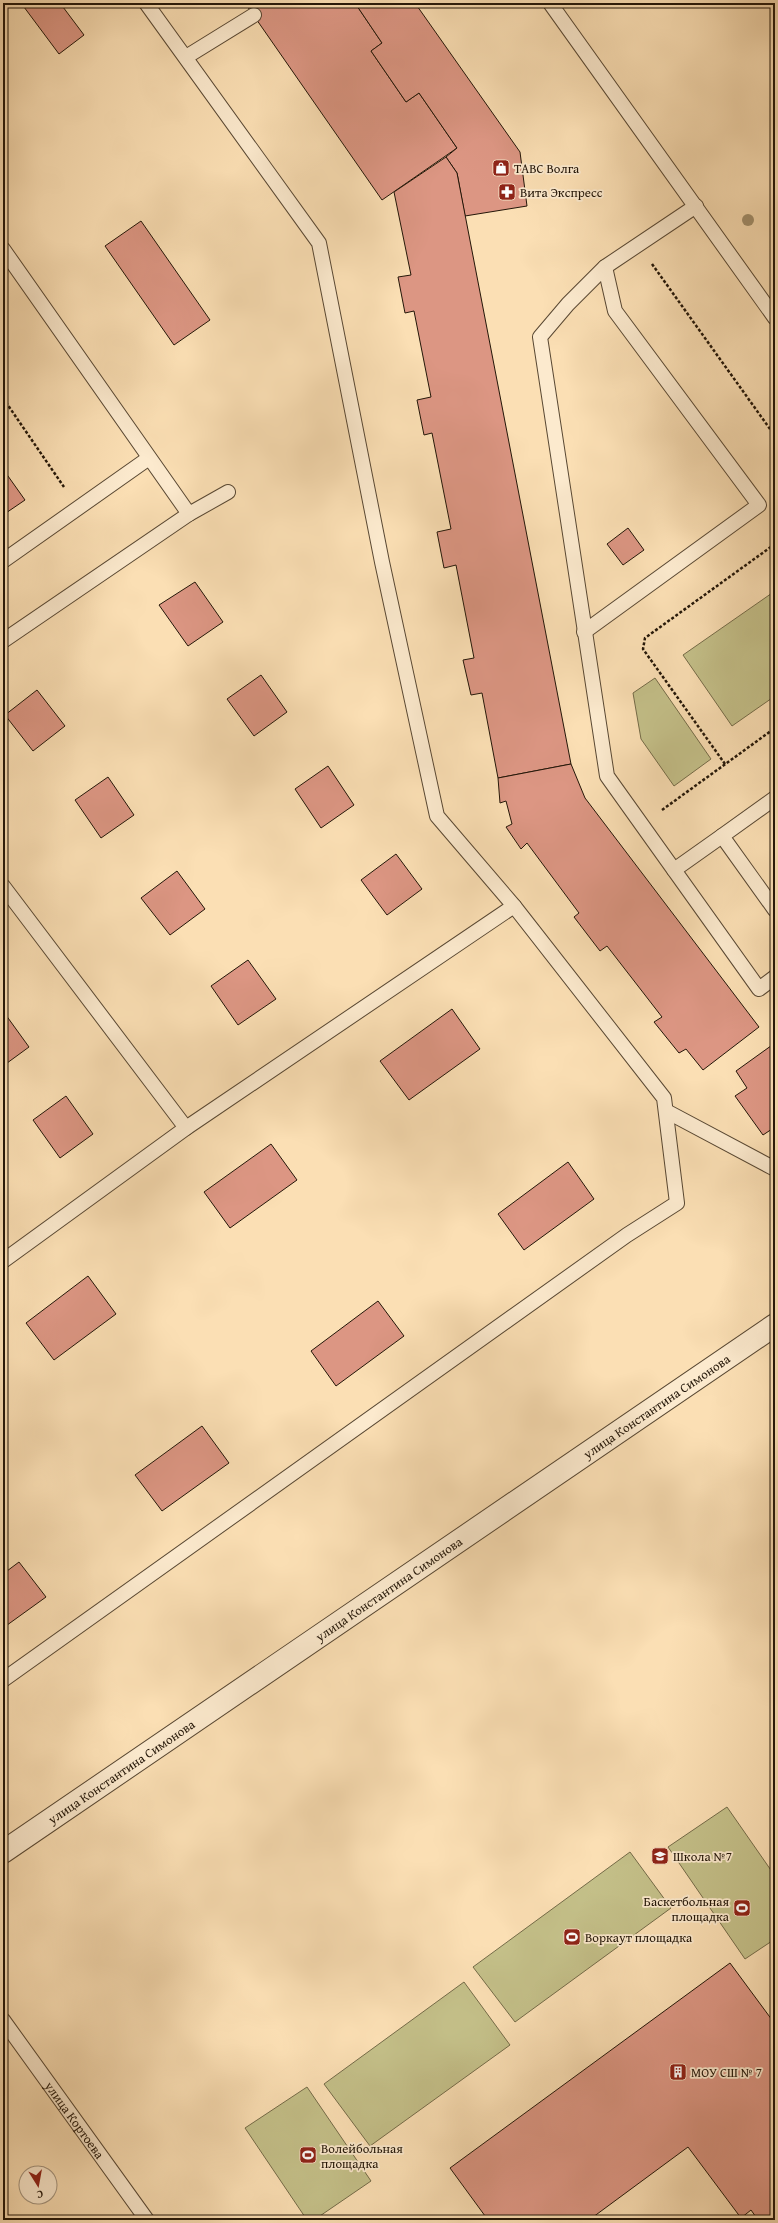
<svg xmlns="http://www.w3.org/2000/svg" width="778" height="2223" font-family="'Gentium Book Plus',serif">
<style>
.green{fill:#c4c089;stroke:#746b48}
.building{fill:#dc9683;stroke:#231608}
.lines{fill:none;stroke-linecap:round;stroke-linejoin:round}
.service-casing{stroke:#594833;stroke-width:16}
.minor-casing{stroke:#594833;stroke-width:24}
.path{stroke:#231608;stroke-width:2.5;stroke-dasharray:3 2;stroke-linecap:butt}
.service{stroke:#fceace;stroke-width:14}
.minor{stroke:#fceace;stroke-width:22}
.tram{stroke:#231608;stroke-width:1}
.tree{fill:#a3916e}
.labels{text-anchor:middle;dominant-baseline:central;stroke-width:3.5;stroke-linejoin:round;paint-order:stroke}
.poi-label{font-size:13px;fill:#231608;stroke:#fceace;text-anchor:start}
.street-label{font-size:13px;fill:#231608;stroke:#fceace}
</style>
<rect width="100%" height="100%" fill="#fbdfb4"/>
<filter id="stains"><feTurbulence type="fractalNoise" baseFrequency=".005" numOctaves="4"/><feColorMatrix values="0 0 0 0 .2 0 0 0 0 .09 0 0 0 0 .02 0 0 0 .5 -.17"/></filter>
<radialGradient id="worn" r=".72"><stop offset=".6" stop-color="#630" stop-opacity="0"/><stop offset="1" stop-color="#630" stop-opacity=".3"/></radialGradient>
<g class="green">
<polygon points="775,591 775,696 732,726 683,655"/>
<polygon points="655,678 711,759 674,786 641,739 633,693"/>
<polygon points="727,1807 775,1876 775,1939 745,1959 668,1847"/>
<polygon points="630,1852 671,1908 515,2022 473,1967"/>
<polygon points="464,1982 510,2045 370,2146 324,2084"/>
<polygon points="307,2087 371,2181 314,2220 307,2220 245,2128"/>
</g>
<g class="building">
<polygon points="21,3 60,3 84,35 59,54"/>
<polygon points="245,3 355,3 382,43 371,51 406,102 419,93 457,148 382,200"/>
<polygon points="355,3 415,3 520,152 527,206 465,216 457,173 446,157 457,148 419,93 406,102 371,51 382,43"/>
<polygon points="446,157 457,173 571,764 498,778 482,693 471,695 463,660 474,658 456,565 444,568 437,532 451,529 432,433 424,435 417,400 431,397 414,311 405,313 398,277 411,275 394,192"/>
<polygon points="141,221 210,320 174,345 105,246"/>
<polygon points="3,469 25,500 3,515"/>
<polygon points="628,528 644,550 623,565 607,544"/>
<polygon points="195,582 223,622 188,646 159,605"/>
<polygon points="261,675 287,712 254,736 227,699"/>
<polygon points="37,690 65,726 33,751 5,715"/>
<polygon points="571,764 585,798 759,1027 703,1070 686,1049 679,1053 654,1022 662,1017 607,946 600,951 574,917 579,913 527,843 521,849 506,827 512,824 506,801 500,803 498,778"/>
<polygon points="328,766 354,805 321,828 295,789"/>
<polygon points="108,777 134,815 101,838 75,800"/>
<polygon points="396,854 422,889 387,915 361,880"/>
<polygon points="177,871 205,909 170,935 141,898"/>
<polygon points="248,960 276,999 238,1025 211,986"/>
<polygon points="452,1009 480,1049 409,1100 380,1061"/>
<polygon points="3,1011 29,1047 3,1066"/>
<polygon points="775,1043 775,1127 763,1135 735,1096 747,1088 736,1071"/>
<polygon points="66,1096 93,1134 60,1158 33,1120"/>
<polygon points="271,1144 297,1180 230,1228 204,1192"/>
<polygon points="568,1162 594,1199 524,1250 498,1214"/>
<polygon points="88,1276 116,1314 54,1360 26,1323"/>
<polygon points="378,1301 404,1336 336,1386 311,1351"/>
<polygon points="202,1426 229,1463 162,1511 135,1475"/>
<polygon points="19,1562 46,1597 3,1628 3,1574"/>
<polygon points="730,1963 775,2024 775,2220 758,2220 751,2210 741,2218 688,2147 589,2220 488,2220 450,2168"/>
</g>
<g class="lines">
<defs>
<g id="service">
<polyline points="550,3 775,318"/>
<polyline points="186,57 254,15"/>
<polyline points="696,206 605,267 568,304 540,337 607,776 759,989 775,977"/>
<polyline points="3,249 189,514"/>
<polyline points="3,561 149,458"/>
<polyline points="584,632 759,505 615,311 605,267"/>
<polyline points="3,641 189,514 228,492"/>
<polyline points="775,798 722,836 775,910"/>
<polyline points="674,870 722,836"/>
<polyline points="3,886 186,1128"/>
<polyline points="666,1111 775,1169"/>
<polyline points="3,1261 186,1128 514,906"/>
<polyline points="3,1680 627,1235 677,1203 664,1098 514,906 437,816 382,562 319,243 146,3"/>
<path id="s1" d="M3 2020 147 2220"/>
</g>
<g id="minor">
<path id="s2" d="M3 1852 775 1325"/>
</g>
</defs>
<use href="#service" class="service-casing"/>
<use href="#minor" class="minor-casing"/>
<g class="path">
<polyline points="652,264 775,436"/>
<polyline points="3,398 64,487"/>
<polyline points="725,764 643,649 645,638 775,544"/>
<polyline points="662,810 775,728"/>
</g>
<use href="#service" class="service"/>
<use href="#minor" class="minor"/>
<polyline class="tram" points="768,3 775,12"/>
</g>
<circle class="tree" cx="748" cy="220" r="6"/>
<defs>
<symbol id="shop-square" viewBox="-11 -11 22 22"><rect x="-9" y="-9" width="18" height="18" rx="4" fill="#8f2418" stroke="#fceace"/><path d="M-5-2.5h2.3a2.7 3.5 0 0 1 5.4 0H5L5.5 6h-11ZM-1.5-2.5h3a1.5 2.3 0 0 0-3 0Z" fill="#fff"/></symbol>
<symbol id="pharmacy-square" viewBox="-11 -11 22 22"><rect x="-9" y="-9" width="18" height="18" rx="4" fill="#8f2418" stroke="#fceace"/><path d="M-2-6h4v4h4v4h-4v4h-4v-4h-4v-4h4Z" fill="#fff"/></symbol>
<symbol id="school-square" viewBox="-11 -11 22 22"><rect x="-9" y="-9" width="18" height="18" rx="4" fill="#8f2418" stroke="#fceace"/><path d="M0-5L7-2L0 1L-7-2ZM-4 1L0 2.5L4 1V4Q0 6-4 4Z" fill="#fff"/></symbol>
<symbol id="stadium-square" viewBox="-11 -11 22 22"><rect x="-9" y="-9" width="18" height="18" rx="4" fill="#8f2418" stroke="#fceace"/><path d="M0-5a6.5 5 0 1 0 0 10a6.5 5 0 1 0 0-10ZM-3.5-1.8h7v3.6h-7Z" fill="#fff"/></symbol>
<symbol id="building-square" viewBox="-11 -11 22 22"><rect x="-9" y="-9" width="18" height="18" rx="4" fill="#8f2418" stroke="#fceace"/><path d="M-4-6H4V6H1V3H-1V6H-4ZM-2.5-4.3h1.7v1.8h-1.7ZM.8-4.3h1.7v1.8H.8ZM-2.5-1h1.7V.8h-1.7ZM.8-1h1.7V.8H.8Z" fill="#fff"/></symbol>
</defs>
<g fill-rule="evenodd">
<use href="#shop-square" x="491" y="158" width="20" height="20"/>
<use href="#pharmacy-square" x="497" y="182" width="20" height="20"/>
<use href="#school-square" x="650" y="1846" width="20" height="20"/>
<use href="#stadium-square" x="732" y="1898" width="20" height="20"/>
<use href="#stadium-square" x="562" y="1927" width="20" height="20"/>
<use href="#building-square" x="668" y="2062" width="20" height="20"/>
<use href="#stadium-square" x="298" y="2145" width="20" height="20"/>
</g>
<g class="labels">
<g class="poi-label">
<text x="514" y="168">ТАВС Волга</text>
<text x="520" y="192">Вита Экспресс</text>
<text x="673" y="1856">Школа №7</text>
<text x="729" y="1901" text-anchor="end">Баскетбольная<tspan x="729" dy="15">площадка</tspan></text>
<text x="585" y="1937">Воркаут площадка</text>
<text x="691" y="2072">МОУ СШ № 7</text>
<text x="321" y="2148">Волейбольная<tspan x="321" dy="15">площадка</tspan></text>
</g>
<g class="street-label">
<text stroke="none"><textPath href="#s2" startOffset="791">улица Константина Симонова</textPath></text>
<text stroke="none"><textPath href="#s2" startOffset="467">улица Константина Симонова</textPath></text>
<text stroke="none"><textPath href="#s2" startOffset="143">улица Константина Симонова</textPath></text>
<text stroke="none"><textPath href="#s1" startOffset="123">улица Кортоева</textPath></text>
</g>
</g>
<rect width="778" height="2223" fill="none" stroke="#fbdfb4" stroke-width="16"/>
<rect x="4" y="4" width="770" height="2215" fill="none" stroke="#231608" stroke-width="2"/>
<rect x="8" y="8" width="762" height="2207" fill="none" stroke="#231608"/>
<g transform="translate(38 2185) rotate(169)"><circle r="19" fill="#fceace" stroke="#a5957f"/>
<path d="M0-3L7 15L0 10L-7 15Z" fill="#8f2418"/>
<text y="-6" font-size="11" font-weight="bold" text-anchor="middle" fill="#231608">С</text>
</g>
<rect width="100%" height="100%" filter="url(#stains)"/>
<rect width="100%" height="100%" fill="url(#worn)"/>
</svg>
